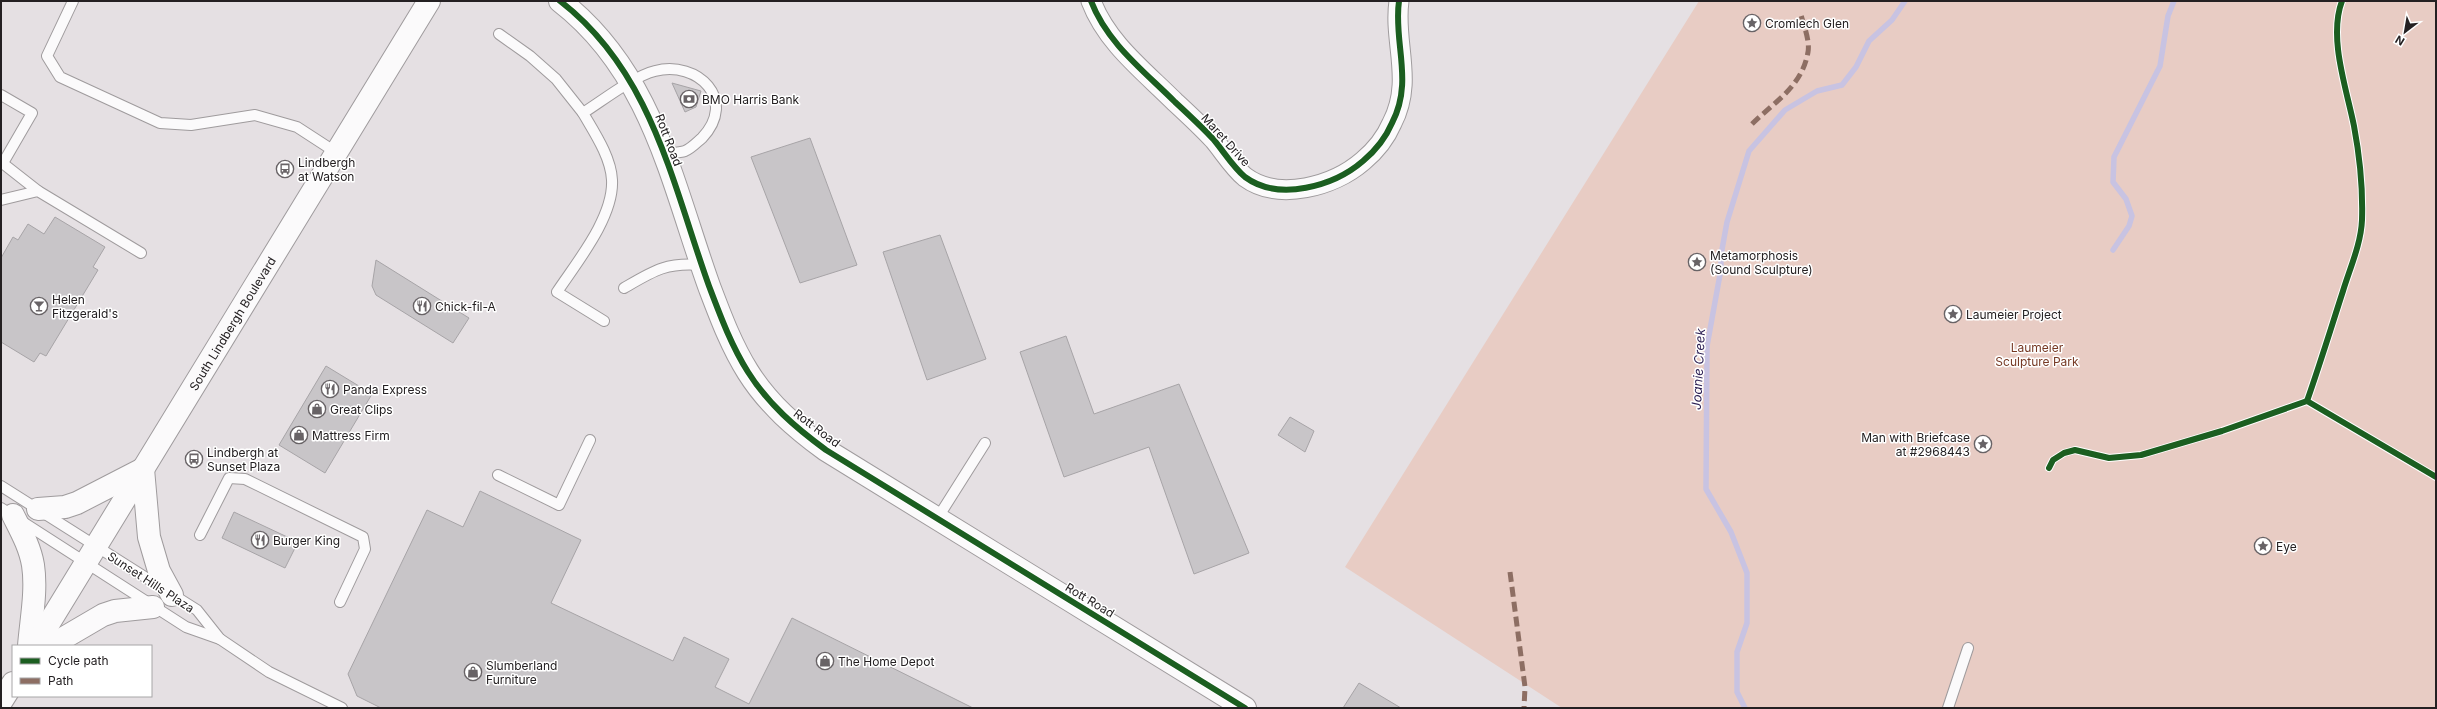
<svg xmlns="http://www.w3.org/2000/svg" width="2437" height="709" font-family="Inter,sans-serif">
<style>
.green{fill:#e8ccc4}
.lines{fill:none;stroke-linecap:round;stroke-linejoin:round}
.stream{stroke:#c8c3e2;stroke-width:5.5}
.building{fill:#c8c5c8;stroke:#a7a4a7}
.lane-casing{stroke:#9f9b9d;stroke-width:12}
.street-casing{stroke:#9f9b9d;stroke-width:21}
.secondary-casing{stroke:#9f9b9d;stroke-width:24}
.primary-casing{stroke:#9f9b9d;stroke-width:24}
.lane{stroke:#fbfafb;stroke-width:10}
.street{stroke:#fbfafb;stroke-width:19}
.secondary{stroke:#fbfafb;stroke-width:22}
.primary{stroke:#fbfafb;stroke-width:22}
.quiet{stroke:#8d6e63;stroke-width:5;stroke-dasharray:10 5;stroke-linecap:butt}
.cycleway-casing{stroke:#fff;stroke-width:8}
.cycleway{stroke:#1b5e20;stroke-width:6}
.labels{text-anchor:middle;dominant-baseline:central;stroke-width:3;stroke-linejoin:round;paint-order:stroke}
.poi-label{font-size:12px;fill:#242022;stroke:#fff;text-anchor:start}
.street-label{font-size:12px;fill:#242022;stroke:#fff}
.park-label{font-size:12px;fill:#763924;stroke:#fff}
.water-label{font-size:13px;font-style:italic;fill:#2b1e52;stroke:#fff}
</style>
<rect width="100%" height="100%" fill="#e5e0e3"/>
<polygon class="green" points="1699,1 2436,1 2436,708 1562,708 1345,567"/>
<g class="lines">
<g class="stream">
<polyline points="2113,250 2129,226 2132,216 2126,199 2113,182 2114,157 2160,66 2168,16 2174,1"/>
<polyline points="1745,708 1737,692 1737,652 1747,623 1747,573 1731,532 1706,489 1707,346 1721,269 1721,255 1727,222 1749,151 1785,110 1817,91 1842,85 1856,67 1869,41 1892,20 1905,1"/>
</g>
</g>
<g class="building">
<polygon points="672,83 701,91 696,107 685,112"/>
<polygon points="810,138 857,265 800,283 751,157"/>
<polygon points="55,217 105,247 93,267 98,270 46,356 40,353 34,362 1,342 1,258 13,237 18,240 28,224 44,234"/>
<polygon points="940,235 986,359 927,380 883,252"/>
<polygon points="376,260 469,318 453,343 376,295 372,286"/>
<polygon points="1066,336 1094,414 1179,384 1249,553 1194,574 1149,447 1064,477 1020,352"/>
<polygon points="326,366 372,394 325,473 279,445"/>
<polygon points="1290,417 1314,431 1305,452 1278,435"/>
<polygon points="480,491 581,540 551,603 673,661 684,637 729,659 715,687 749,704 792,618 973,708 381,708 357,696 348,674 427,510 463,527"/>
<polygon points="234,512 298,542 285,568 222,538"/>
<polygon points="1359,683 1401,708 1343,708"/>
</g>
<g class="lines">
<defs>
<g id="lane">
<polyline points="73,1 47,56 60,77 160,123 191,125 255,115 297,127 337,153"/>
<polyline points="499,34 530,56 556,79 583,113"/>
<polyline points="1,95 32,113 3,163"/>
<polyline points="1,162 38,191"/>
<polyline points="1,200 38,191 141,253"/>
<path d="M624 288C653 271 666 262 701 265"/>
<path d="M604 321 557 292C577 262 614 217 612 180 611 157 594 132 583 113 602 101 634 76 655 71 698 60 738 100 702 138 697 142 692 148 685 151 679 153 670 153 664 154"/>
<polyline points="498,475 559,505 590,440"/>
<polyline points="1,486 197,610 220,639 269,672 342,708"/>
<polyline points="1,508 186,627 220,639"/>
<polyline points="937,519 985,443"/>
<polyline points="200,535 229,478 245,479 363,537 365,549 340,602"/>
<polyline points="1948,708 1968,648"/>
</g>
<path id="street" d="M1091 1C1107 43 1144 71 1175 102 1188 114 1202 127 1214 140 1224 152 1233 167 1245 177 1279 202 1334 186 1363 161 1375 151 1386 137 1392 123 1414 81 1393 42 1399 1"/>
<path id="secondary" d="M560 1C652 72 672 183 709 286 720 315 731 345 748 372 768 404 796 428 826 450L1245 708"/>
<g id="primary">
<polyline points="143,469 149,537 159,571 172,595"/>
<polyline points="38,509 65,507 77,503 143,469"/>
<path d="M13 515C21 531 30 547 33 565 37 591 31 620 29 646"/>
<path id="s1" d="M35 646 429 1"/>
<polyline points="50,646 103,615 115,611 153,607"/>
<polyline points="1,702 13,683"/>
</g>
</defs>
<use href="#lane" class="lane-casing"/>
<use href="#street" class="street-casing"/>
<use href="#secondary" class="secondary-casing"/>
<use href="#primary" class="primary-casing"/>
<use href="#lane" class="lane"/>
<use href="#street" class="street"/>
<use href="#secondary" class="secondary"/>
<use href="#primary" class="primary"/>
<g class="quiet">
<path d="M1752 124C1774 102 1802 87 1808 52 1810 41 1804 26 1801 15"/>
<polyline points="1510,572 1525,687 1524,708"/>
</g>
<defs>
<g id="cycleway">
<path d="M560 1C652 72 672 183 709 286 720 315 731 345 748 372 768 404 796 428 826 450L1245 708"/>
<path d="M1091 1C1107 43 1144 71 1175 102 1188 114 1202 127 1214 140 1224 152 1233 167 1245 177 1279 202 1334 186 1363 161 1375 151 1386 137 1392 123 1414 81 1393 42 1399 1"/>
<path d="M2307 401C2320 364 2331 328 2343 291 2350 268 2361 244 2362 220 2363 189 2360 158 2354 126 2347 90 2328 38 2342 1"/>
<polyline points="2049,468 2053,460 2064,453 2075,450 2109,458 2141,455 2222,431 2307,401 2436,477"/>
</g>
</defs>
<use href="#cycleway" class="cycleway-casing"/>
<use href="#cycleway" class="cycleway"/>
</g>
<defs>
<symbol id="sight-ring" viewBox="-11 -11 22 22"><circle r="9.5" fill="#fff" stroke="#686366" stroke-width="1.5"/><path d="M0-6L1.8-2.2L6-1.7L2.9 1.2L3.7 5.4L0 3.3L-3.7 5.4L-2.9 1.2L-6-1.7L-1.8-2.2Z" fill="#686366"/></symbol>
<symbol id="bank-ring" viewBox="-11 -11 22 22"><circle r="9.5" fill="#fff" stroke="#686366" stroke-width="1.5"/><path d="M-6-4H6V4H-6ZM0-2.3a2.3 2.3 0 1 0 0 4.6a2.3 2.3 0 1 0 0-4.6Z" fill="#686366"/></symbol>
<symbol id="bus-ring" viewBox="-11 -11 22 22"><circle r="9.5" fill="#fff" stroke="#686366" stroke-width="1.5"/><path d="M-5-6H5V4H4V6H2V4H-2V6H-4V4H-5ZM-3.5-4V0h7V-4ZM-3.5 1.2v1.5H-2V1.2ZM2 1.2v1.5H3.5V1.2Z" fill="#686366"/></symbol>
<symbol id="bar-ring" viewBox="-11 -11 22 22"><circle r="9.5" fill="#fff" stroke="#686366" stroke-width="1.5"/><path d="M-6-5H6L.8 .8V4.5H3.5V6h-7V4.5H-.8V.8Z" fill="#686366"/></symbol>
<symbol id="restaurant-ring" viewBox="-11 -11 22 22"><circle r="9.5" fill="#fff" stroke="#686366" stroke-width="1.5"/><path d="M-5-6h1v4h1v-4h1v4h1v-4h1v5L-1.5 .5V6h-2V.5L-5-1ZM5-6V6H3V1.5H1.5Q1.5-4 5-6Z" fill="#686366"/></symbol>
<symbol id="shop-ring" viewBox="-11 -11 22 22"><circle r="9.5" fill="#fff" stroke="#686366" stroke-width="1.5"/><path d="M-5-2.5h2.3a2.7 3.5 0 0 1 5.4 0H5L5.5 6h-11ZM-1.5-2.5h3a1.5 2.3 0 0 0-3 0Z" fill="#686366"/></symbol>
</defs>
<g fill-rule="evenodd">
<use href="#sight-ring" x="1742" y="13" width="20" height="20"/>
<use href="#bank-ring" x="679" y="89" width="20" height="20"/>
<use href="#bus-ring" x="275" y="159" width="20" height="20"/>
<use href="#sight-ring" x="1687" y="252" width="20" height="20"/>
<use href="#bar-ring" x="29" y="296" width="20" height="20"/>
<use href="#restaurant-ring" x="412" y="296" width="20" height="20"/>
<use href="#sight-ring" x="1943" y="304" width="20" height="20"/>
<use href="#restaurant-ring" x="320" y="379" width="20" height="20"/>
<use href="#shop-ring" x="307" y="399" width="20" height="20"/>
<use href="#shop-ring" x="289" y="425" width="20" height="20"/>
<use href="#sight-ring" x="1973" y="434" width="20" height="20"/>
<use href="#bus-ring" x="184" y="449" width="20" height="20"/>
<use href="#restaurant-ring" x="250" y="530" width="20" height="20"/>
<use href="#sight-ring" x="2253" y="536" width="20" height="20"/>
<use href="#shop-ring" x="815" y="651" width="20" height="20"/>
<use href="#shop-ring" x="463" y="662" width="20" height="20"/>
</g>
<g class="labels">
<g class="poi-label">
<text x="1765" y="23">Cromlech Glen</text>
<text x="702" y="99">BMO Harris Bank</text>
<text x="298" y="162">Lindbergh<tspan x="298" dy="14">at Watson</tspan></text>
<text x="1710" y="255">Metamorphosis<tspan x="1710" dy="14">(Sound Sculpture)</tspan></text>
<text x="52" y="299">Helen<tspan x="52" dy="14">Fitzgerald's</tspan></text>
<text x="435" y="306">Chick-fil-A</text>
<text x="1966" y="314">Laumeier Project</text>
<text x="343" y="389">Panda Express</text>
<text x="330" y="409">Great Clips</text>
<text x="312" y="435">Mattress Firm</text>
<text x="1970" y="437" text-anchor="end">Man with Briefcase<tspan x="1970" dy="14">at #2968443</tspan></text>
<text x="207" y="452">Lindbergh at<tspan x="207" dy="14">Sunset Plaza</tspan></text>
<text x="273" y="540">Burger King</text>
<text x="2276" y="546">Eye</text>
<text x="838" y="661">The Home Depot</text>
<text x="486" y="665">Slumberland<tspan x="486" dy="14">Furniture</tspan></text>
</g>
<g class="street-label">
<text transform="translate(669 140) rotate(69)">Rott Road</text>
<text transform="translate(1226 140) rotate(48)">Maret Drive</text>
<text stroke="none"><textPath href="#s1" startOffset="378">South Lindbergh Boulevard</textPath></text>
<text transform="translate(817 428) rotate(37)">Rott Road</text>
<text transform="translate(151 582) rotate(33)">Sunset Hills Plaza</text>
<text transform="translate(1090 600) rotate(31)">Rott Road</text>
</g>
<g class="park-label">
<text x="2037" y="347">Laumeier<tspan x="2037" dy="14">Sculpture Park</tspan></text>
</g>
<g class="water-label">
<text transform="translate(1698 369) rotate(-87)">Joanie Creek</text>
</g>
</g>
<rect width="2437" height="709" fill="none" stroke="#242022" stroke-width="4"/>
<rect x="12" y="645" width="140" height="52" fill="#ffffff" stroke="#a7a6a7"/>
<rect x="20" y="658" width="20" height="6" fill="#1b5e20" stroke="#a7a6a7"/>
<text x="48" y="665" font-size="12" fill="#242022">Cycle path</text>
<rect x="20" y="678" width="20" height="6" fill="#8d6e63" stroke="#a7a6a7"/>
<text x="48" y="685" font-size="12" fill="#242022">Path</text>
<g transform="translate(2405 32) rotate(211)" stroke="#ffffff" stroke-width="3" paint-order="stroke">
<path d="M0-3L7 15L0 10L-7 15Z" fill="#242022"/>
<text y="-6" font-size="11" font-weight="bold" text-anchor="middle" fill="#242022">N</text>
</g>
</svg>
